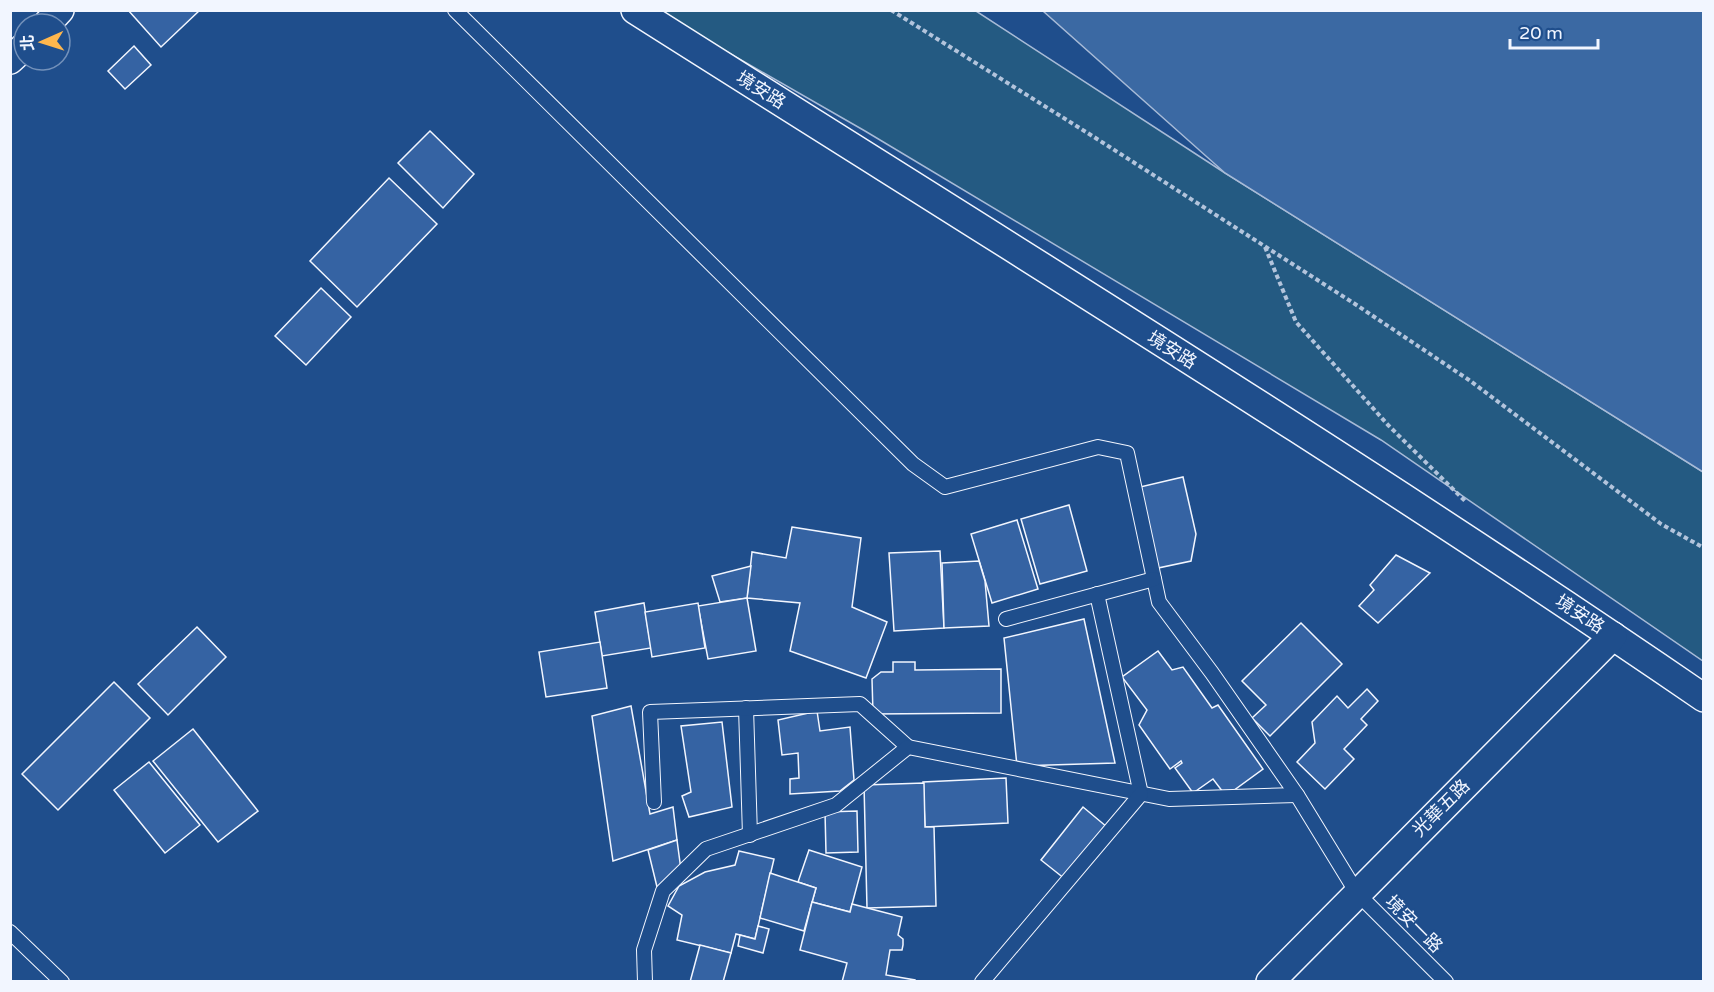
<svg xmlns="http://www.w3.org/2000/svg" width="1714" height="992" font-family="'Varela Round','Noto Sans TC',sans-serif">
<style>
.green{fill:#245a82;stroke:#a8bbd7;stroke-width:1.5}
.water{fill:#3b69a3;stroke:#a8bbd7;stroke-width:1.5}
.building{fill:#3563a3;stroke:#f2f6ff;stroke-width:1.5}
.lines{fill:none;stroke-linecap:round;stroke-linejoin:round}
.service-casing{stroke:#f2f6ff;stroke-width:16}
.minor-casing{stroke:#f2f6ff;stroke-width:30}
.path{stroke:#b3c4dc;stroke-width:4;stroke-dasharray:4.5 3;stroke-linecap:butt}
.service{stroke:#1f4e8c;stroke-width:14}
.minor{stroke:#1f4e8c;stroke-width:27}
.labels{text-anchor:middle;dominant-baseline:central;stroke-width:4.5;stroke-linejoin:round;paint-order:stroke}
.street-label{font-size:18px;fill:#f2f6ff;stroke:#1f4e8c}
</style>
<rect width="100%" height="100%" fill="#1f4e8c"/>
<polygon class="green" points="656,11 976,11 1225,173 1703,472 1703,661 1381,440 865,131"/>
<polygon class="water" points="1043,11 1703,11 1703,472 1225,173"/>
<g class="building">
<polygon points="128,10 200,10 161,47"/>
<polygon points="134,46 151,65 125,89 108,71"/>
<polygon points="430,131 474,174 443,208 398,163"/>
<polygon points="389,178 437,224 357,307 310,261"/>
<polygon points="321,288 351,317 306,365 275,336"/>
<polygon points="1183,477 1196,534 1191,561 1158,568 1140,487"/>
<polygon points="1069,505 1087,571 1040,584 1021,519"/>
<polygon points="1017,520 1038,589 992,603 971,534"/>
<polygon points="792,527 861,538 852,607 887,622 866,678 790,651 800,603 747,598 752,552 786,558"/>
<polygon points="940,551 944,628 894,631 889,553"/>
<polygon points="1396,555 1430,573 1378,623 1359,606 1374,590 1370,585"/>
<polygon points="979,561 985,581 989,626 944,628 942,563"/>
<polygon points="751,566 747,598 720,602 712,576"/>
<polygon points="747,598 756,651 708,659 698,606"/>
<polygon points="644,603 651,648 602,656 595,612"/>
<polygon points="698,603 705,648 652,657 645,612"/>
<polygon points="1084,619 1115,763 1017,766 1004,638"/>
<polygon points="1301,623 1342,664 1270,736 1252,718 1266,705 1242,681"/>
<polygon points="197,627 226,657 168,715 138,684"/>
<polygon points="600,642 607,688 546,697 539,652"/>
<polygon points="1158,651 1172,670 1183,667 1212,708 1218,705 1263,769 1226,796 1213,779 1193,793 1175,768 1182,763 1181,761 1170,769 1139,725 1147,710 1122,677"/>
<polygon points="893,662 915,662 915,670 1001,669 1001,713 873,714 872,679 881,672 893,672"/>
<polygon points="114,682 150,718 58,810 22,774"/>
<polygon points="1367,689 1378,701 1361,719 1367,725 1344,749 1354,759 1325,789 1297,762 1315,743 1312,722 1337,696 1348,708"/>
<polygon points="631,706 650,814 673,807 677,840 613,861 592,716"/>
<polygon points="817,711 820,731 850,727 854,780 840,791 790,794 790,779 799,778 798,753 782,755 778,720"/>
<polygon points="722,722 732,807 689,817 682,796 691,792 681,726"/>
<polygon points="193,729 258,811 218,842 153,761"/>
<polygon points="149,762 200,825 165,853 114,790"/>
<polygon points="1006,778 1008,823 925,827 923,782"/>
<polygon points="924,783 925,827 934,827 936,906 867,908 864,785"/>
<polygon points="1083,807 1107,827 1065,879 1041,860"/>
<polygon points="857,811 858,852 826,853 825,812"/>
<polygon points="677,840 681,870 658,891 648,850"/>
<polygon points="809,850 862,867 850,912 812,902 816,888 798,882"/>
<polygon points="739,851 774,859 755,939 736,934 731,953 677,940 682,915 668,906 679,886 705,872 735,865"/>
<polygon points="770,873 816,888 804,931 760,918"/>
<polygon points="812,902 850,912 852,904 902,917 898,935 903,939 903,945 902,950 890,950 886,975 915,980 915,982 842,982 847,963 800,950"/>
<polygon points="758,926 769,929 763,953 738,946 740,935 755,939"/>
<polygon points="700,945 731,953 723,982 690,982"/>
</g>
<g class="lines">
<defs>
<g id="service">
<polyline points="455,10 913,464 945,487 1098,447 1127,453 1159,602 1212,673 1297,795 1357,893 1446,982"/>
<polyline points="1097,594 1141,794"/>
<polyline points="1006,619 1154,579"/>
<polyline points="746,708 750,835"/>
<polyline points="654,802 650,712 860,704 908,747"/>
<polyline points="10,932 62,982"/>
<polyline points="645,982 644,950 663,891 706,849 836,805 908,747 1169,799 1297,795"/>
<polyline points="982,982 1141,794"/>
</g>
<g id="minor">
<path d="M635 10C993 237 1354 458 1704 698"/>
<polyline points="47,24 60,10"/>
<polyline points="10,60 24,47"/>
<polyline points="1270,982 1613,636"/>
</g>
</defs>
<use href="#service" class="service-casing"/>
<use href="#minor" class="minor-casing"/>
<g class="path">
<polyline points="891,10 1094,137 1355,304 1469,380 1661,524 1704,548"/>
<polyline points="1265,247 1296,322 1388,425 1466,502"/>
</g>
<use href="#service" class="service"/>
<use href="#minor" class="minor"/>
</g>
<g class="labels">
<g class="street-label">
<text transform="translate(761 90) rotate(32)">境安路</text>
<text transform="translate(1172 350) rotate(32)">境安路</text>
<text transform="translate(1580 614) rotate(33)">境安路</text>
<text transform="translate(1441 808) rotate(-45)">光華五路</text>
<text transform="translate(1414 924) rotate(45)">境安一路</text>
</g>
</g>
<rect width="1714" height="992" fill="none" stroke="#f2f6ff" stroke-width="24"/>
<g transform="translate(42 42) rotate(267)"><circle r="28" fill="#1f4e8c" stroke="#7391ba" stroke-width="1.5"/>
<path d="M0-4.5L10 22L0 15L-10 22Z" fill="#ffb74d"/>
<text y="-9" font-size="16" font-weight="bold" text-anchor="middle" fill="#f2f6ff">北</text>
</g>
<path d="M1510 39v9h88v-9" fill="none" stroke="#f2f6ff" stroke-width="3"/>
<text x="1519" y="39" font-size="18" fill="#f2f6ff" stroke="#1f4e8c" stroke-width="4.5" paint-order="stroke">20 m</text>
</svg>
